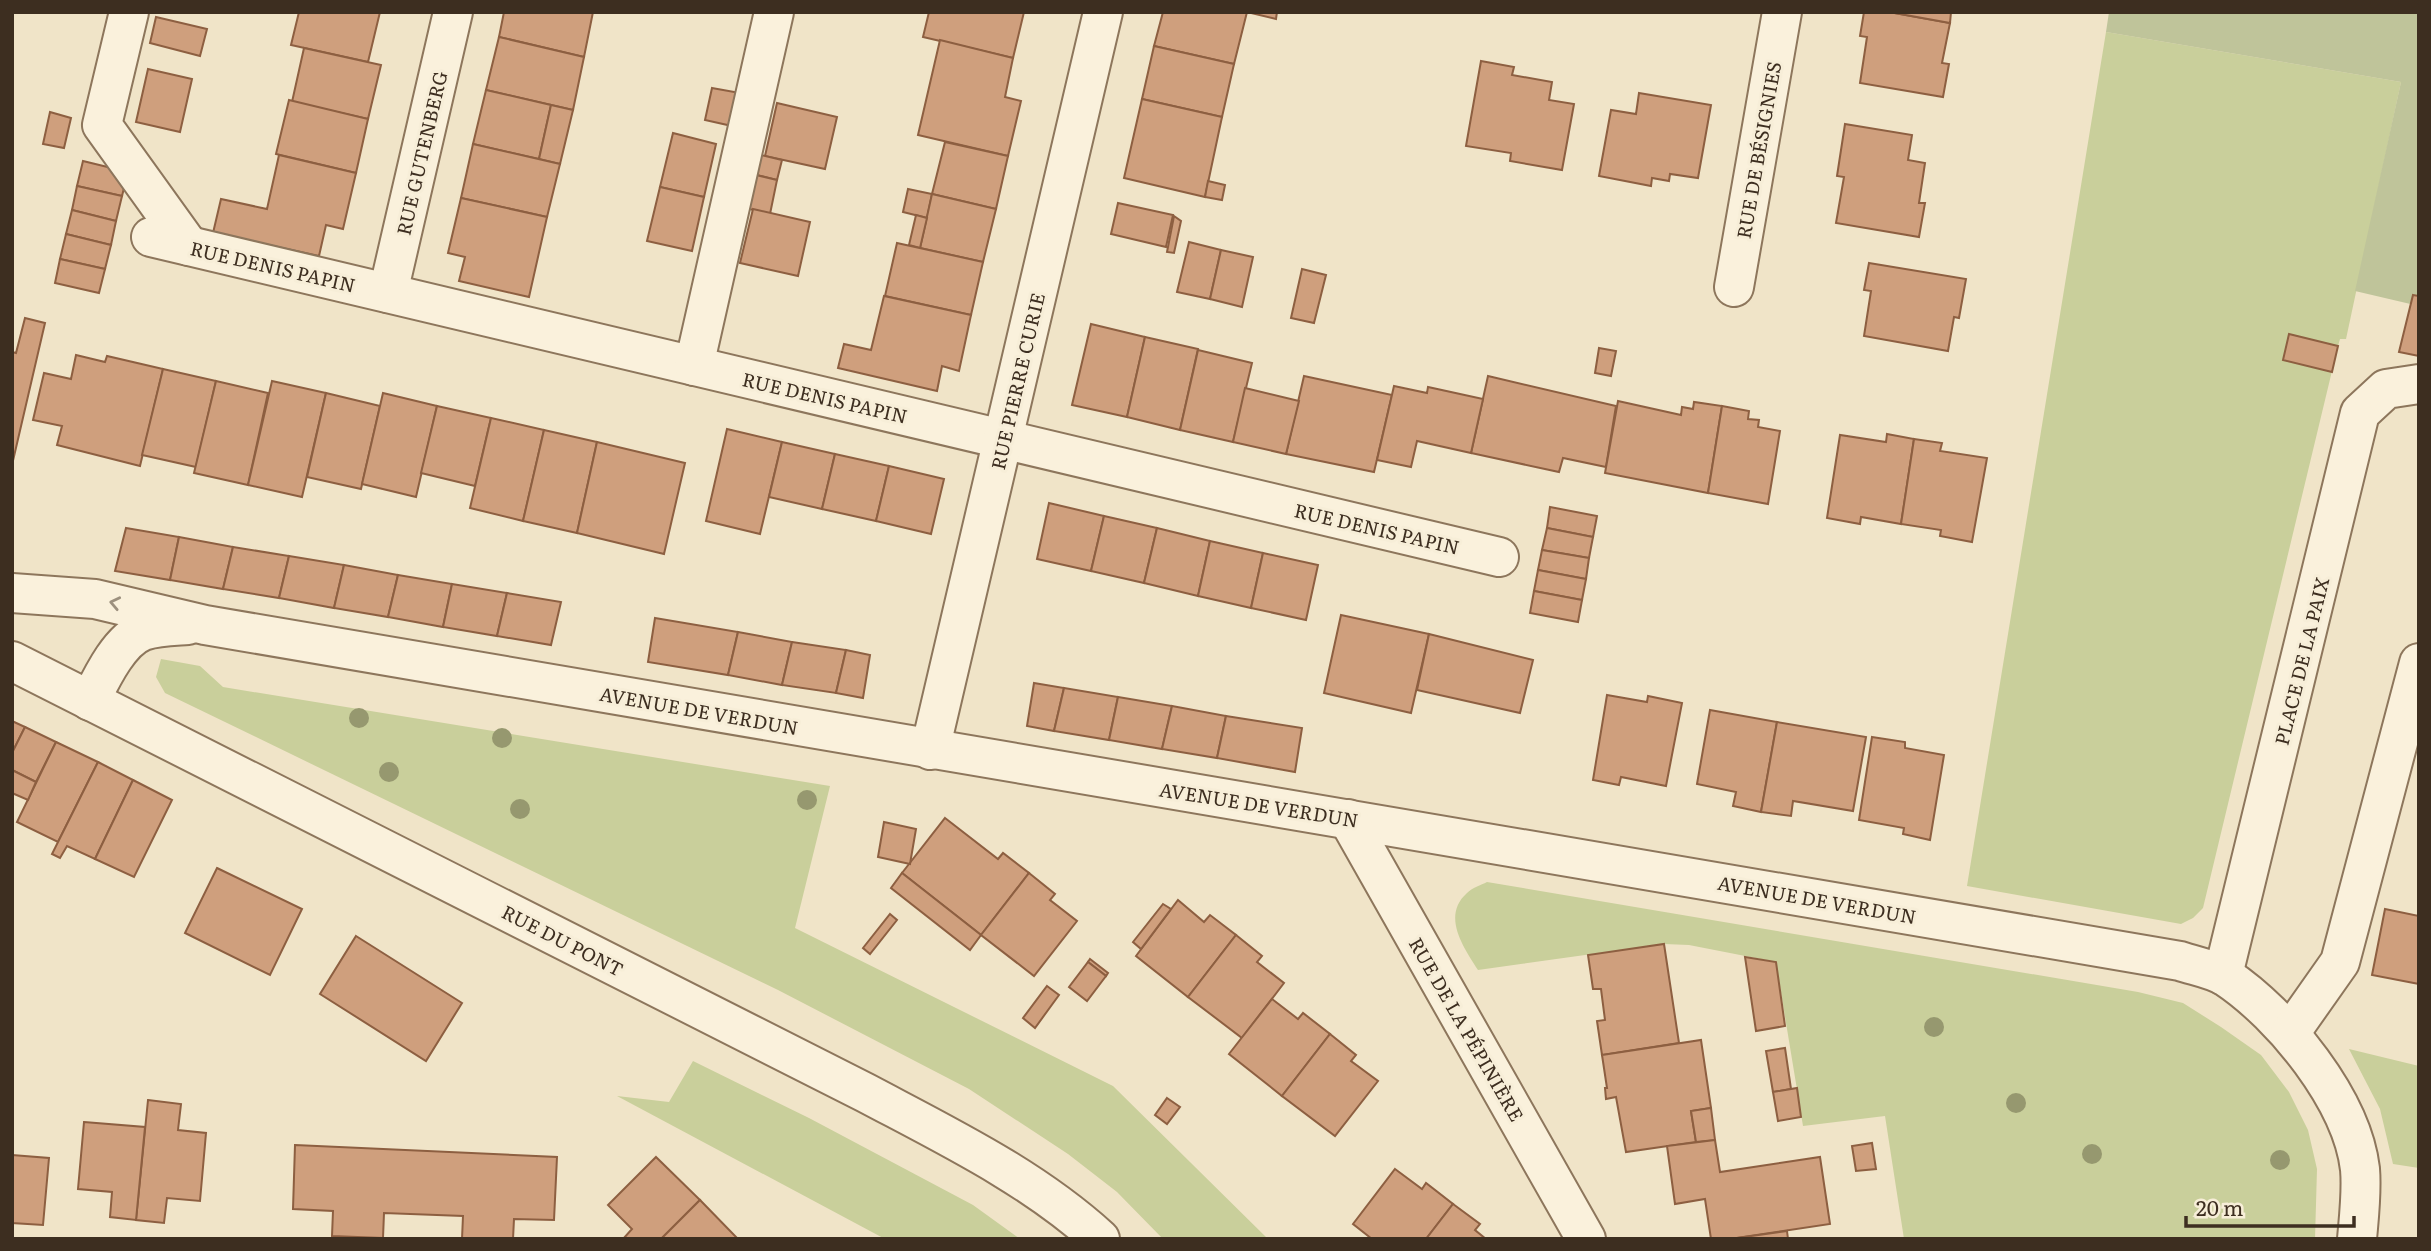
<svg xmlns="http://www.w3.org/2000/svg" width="2431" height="1251" font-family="Literata,serif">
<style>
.green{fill:#c9cf9b}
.cemetery{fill:#bfc49a}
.building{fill:#cf9f7d;stroke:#8d5f41;stroke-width:2}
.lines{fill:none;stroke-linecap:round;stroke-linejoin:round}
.minor-casing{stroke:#8d765c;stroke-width:42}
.minor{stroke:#faf1dc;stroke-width:38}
.tree{fill:#96986f}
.oneway{stroke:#9c907e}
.labels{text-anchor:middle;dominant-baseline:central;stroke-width:6;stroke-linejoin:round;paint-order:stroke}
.street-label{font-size:19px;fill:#3d2e20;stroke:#f7eed8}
</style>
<rect width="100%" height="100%" fill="#f0e4c8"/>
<g class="green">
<polygon points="2106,32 2401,82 2346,339 2340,339 2338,346 2203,908 2193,918 2181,924 1967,886"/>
<polygon points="161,659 200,666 223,687 830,786 795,928 1113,1086 1268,1239 1163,1239 1117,1192 1068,1154 969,1089 778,990 165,693 156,677"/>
<path d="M1487 882 2138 992 2183 1003 2221 1027 2261 1055 2289 1092 2308 1130 2317 1169 2315 1239H1904L1885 1116 1803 1126 1776 962 1689 945 1664 944 1478 970C1464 948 1441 916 1467 893 1472 888 1481 885 1487 882Z"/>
<polygon points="2349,1049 2419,1066 2419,1168 2393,1164 2380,1109"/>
<polygon points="693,1061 809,1118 973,1205 1020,1239 885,1239 617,1096 669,1102"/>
</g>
<polygon class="cemetery" points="2109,12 2419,12 2419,306 2355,291 2401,82 2106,32"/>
<g class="building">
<polygon points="299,12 380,12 368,62 291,45"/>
<polygon points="504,12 593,12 584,57 499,37"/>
<polygon points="929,12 1024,12 1013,58 923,37"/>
<polygon points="1163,12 1247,12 1234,64 1154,46"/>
<polygon points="1247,12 1277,12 1276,19"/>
<polygon points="1864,12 1889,12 1950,23 1942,63 1949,64 1943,97 1860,83 1867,37 1860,36"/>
<polygon points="1889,12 1951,12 1950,23"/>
<polygon points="156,17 207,29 200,56 150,43"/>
<polygon points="499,37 584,57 573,110 486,90"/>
<polygon points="940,40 1013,58 1005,97 1021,101 1008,156 918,135"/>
<polygon points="1154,46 1234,64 1222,117 1142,99"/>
<polygon points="304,48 381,65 368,119 292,102"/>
<polygon points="1481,61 1514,67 1512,75 1552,82 1549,100 1574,104 1562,170 1510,161 1511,153 1466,146"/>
<polygon points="148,69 192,79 180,132 136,122"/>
<polygon points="712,88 740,93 732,126 705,120"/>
<polygon points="486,90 551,105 539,159 473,144"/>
<polygon points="1639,93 1711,105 1698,178 1670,174 1669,181 1652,178 1651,186 1599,176 1611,110 1636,114"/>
<polygon points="1142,99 1222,117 1205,197 1124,178"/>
<polygon points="289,100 368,119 356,173 276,154"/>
<polygon points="777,103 837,117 825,169 765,156"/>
<polygon points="551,105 573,110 560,164 539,159"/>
<polygon points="50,112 71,118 64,148 43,144"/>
<polygon points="1845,124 1912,135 1908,160 1925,163 1919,203 1925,203 1919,237 1836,223 1844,177 1837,176"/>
<polygon points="673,133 716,144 704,197 660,187"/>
<polygon points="945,142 1008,156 996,209 932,194"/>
<polygon points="473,144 560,164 547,217 461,198"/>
<polygon points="753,153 782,160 777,180 748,173"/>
<polygon points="279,155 356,173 343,229 326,225 319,256 213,233 221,199 267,209"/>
<polygon points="83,161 128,172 122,196 77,186"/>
<polygon points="748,173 777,180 770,214 741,207"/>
<polygon points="1208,181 1225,185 1222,200 1205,197"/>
<polygon points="77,186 122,196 116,221 72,210"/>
<polygon points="660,187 704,197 692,251 647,241"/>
<polygon points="908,189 932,194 927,218 903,212"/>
<polygon points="932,194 996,209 983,262 920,248"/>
<polygon points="461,198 547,217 529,297 459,281 465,257 448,253"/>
<polygon points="1118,203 1173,215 1166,247 1111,234"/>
<polygon points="753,209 810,222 798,276 740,263"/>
<polygon points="72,210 116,221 111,245 66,234"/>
<polygon points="916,215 927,218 920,248 909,245"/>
<polygon points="1174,216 1181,221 1174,253 1167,252"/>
<polygon points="66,234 111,245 105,269 60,259"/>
<polygon points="1189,242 1221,250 1210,299 1177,292"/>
<polygon points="897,243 983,262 971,315 885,296"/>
<polygon points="1221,250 1253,257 1242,307 1210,299"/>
<polygon points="60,259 105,269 99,293 55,283"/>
<polygon points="1869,263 1966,279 1959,318 1954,317 1948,351 1864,336 1871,291 1864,290"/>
<polygon points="1302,269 1326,275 1314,323 1291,318"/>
<polygon points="2413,295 2419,296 2419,356 2399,352"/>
<polygon points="884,296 971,315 959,371 942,366 937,391 838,368 844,344 871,350"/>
<polygon points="25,318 45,323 12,465 12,352 16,353"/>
<polygon points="1091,324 1145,337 1127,417 1072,405"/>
<polygon points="2289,334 2338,346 2332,372 2283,360"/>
<polygon points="1145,337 1198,349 1180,430 1127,417"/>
<polygon points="1599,348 1616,351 1611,376 1595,373"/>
<polygon points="1198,350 1252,363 1233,442 1180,430"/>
<polygon points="76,355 105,362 107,356 163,369 140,466 57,445 62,426 33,420 44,373 71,379"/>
<polygon points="163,369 216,381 196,467 142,455"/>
<polygon points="1304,376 1392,395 1374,472 1286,454"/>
<polygon points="1488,376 1616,406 1606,467 1563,458 1559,472 1471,453"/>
<polygon points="216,381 268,393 248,485 194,473"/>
<polygon points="272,381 326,393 302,497 248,485"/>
<polygon points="1394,386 1427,393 1428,387 1483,399 1471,453 1417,441 1411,467 1377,460"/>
<polygon points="1245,388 1299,401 1286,454 1233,442"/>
<polygon points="326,393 380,406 361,489 307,477"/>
<polygon points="383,393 437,406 416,497 362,484"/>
<polygon points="1618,401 1681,415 1682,407 1693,409 1694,402 1722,406 1708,493 1605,473"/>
<polygon points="437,406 491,418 475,486 421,473"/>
<polygon points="1722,406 1749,411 1748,419 1759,420 1758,427 1780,431 1768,504 1708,493"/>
<polygon points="491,418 544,430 523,521 470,508"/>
<polygon points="727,429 782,442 760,534 706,521"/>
<polygon points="544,430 597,442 577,533 523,521"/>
<polygon points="1887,434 1914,439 1901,524 1861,517 1860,524 1827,518 1840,435 1886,442"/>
<polygon points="1914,439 1942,443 1940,451 1987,458 1972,542 1940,536 1941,530 1901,524"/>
<polygon points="597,442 685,463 664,554 577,533"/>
<polygon points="782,442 835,454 822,509 769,497"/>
<polygon points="835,454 889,466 876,521 822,509"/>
<polygon points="889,466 944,479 931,534 876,521"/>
<polygon points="1049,503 1104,516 1091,571 1037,559"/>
<polygon points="1550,507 1597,516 1593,537 1547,528"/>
<polygon points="1104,516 1157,528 1144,583 1091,571"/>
<polygon points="126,528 179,537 170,580 115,571"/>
<polygon points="1157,528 1210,541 1198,596 1144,583"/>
<polygon points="1547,528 1593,537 1589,558 1542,550"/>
<polygon points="179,537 233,547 223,589 170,580"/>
<polygon points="1210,541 1263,553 1251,608 1198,596"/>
<polygon points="233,547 289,556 279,598 223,589"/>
<polygon points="1542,550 1589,558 1586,579 1538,570"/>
<polygon points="1263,553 1318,565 1306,620 1251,608"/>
<polygon points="289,556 344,565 334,608 279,598"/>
<polygon points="344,565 398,575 388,617 334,608"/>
<polygon points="1538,570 1586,579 1582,600 1534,591"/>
<polygon points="398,575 452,584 443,627 388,617"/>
<polygon points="452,584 507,593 497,636 443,627"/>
<polygon points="1534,591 1582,600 1578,622 1530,613"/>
<polygon points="507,593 561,602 551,645 497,636"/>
<polygon points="1341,615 1429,634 1411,713 1324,693"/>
<polygon points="655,618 738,632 728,675 648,662"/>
<polygon points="738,632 792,642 782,685 728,675"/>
<polygon points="1429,634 1533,660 1520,713 1417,690"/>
<polygon points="792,642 846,650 836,693 782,685"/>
<polygon points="846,650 870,655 863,698 836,693"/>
<polygon points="1034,683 1064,688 1054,731 1027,726"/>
<polygon points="1064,688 1118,697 1109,740 1054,731"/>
<polygon points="1607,695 1647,702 1648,696 1682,703 1666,786 1621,777 1619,785 1593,780"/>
<polygon points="1118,697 1172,706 1162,749 1109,740"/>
<polygon points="1172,706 1226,716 1217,758 1162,749"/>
<polygon points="1710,710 1777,722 1761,812 1733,806 1736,792 1697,784"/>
<polygon points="1226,716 1302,728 1295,772 1217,758"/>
<polygon points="12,721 25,727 12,753"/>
<polygon points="1777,722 1866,737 1853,811 1793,801 1791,816 1761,812"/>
<polygon points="25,727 56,742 36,782 12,770 12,753"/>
<polygon points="1872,737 1905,742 1905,748 1944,755 1930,840 1903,834 1904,828 1859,820"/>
<polygon points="56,742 98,762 58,842 17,822"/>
<polygon points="98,762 133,780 95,859 67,846 60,858 52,854"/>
<polygon points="12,770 36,782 28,800 12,793"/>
<polygon points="133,780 172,800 134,877 95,859"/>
<polygon points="945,818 998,859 1003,853 1029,873 981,935 902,873"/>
<polygon points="884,822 916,829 910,864 878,857"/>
<polygon points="217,868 302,909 270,975 185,933"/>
<polygon points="902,873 981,935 970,950 891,888"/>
<polygon points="1029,873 1055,894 1050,900 1077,921 1034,976 981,935"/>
<polygon points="1178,900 1204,922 1210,915 1236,935 1188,997 1136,956"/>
<polygon points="1163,904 1171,909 1141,949 1133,942"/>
<polygon points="2385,909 2419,916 2419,984 2372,975"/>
<polygon points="890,914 897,920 870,954 863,948"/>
<polygon points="1236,935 1262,956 1257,962 1284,983 1242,1038 1188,997"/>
<polygon points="356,936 462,1003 426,1061 320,994"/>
<polygon points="1664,944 1679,1043 1602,1055 1597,1021 1605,1020 1601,989 1593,989 1588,955"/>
<polygon points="1745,957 1776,962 1785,1026 1756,1031"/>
<polygon points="1090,959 1108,973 1106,976 1088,962"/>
<polygon points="1088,962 1106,976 1087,1001 1069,987"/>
<polygon points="1047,986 1059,995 1035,1028 1023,1018"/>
<polygon points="1272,999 1298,1019 1303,1013 1330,1034 1282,1096 1229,1054"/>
<polygon points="1330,1034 1356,1055 1351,1061 1378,1081 1335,1136 1282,1096"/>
<polygon points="1701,1040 1711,1108 1691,1111 1696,1142 1626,1152 1616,1097 1606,1099 1605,1088 1607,1088 1602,1055"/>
<polygon points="1785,1048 1791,1089 1773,1092 1766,1051"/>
<polygon points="1797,1088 1801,1117 1778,1121 1773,1092"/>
<polygon points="1167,1098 1180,1107 1167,1124 1155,1115"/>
<polygon points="148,1100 181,1104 178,1130 206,1133 200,1201 167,1198 164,1223 136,1220"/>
<polygon points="1711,1108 1715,1140 1696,1142 1691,1111"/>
<polygon points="84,1122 145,1127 136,1220 110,1217 112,1192 78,1189"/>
<polygon points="1715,1140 1720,1172 1820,1157 1830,1224 1730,1239 1711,1239 1705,1199 1675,1204 1667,1146"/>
<polygon points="1872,1143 1876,1169 1856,1171 1852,1146"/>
<polygon points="295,1145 557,1157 554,1220 514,1219 513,1239 462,1239 463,1216 384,1213 383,1238 332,1236 333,1211 293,1209"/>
<polygon points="12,1155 49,1158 43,1225 12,1223"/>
<polygon points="656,1157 700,1200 661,1239 623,1239 632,1229 608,1205"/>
<polygon points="1395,1169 1422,1189 1426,1183 1453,1204 1426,1239 1372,1239 1353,1224"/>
<polygon points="700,1200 738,1239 661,1239"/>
<polygon points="1453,1204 1480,1224 1475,1230 1486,1239 1426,1239"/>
<polygon points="1787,1231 1788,1239 1730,1239"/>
</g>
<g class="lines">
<defs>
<g id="minor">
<polyline points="129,12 102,125 189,246"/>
<polyline points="151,237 1499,557"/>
<polyline points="1734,287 1782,12"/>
<polyline points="388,293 453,12"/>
<polyline points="694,366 774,12"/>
<path d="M12 593 95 599 205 625 2180 961C2195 966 2213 969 2226 977 2283 1015 2352 1100 2360 1169 2362 1192 2359 1216 2357 1239"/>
<path d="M12 661 866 1093C947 1136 1032 1177 1100 1239"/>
<path d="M90 701C101 679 119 640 143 631 157 626 173 626 188 625"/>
<polyline points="930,750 1103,12"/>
<polyline points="1348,819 1586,1239"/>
<polyline points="2223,975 2360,413 2386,389 2419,384"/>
<polyline points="2290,1033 2340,962 2419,663"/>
</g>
</defs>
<use href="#minor" class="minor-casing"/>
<use href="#minor" class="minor"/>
</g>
<g class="tree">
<circle cx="359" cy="718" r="10"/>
<circle cx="502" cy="738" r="10"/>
<circle cx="389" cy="772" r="10"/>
<circle cx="807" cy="800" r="10"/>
<circle cx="520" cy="809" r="10"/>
<circle cx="1934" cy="1027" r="10"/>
<circle cx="2016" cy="1103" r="10"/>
<circle cx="2092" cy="1154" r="10"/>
<circle cx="2280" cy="1160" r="10"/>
</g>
<defs><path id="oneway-chevron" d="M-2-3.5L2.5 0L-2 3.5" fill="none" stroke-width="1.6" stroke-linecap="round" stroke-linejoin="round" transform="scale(1.75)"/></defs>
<use class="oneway" href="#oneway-chevron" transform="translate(115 603) rotate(-168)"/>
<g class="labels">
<g class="street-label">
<text transform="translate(1758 150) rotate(-80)">RUE DE BÉSIGNIES</text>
<text transform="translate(421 153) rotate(-77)">RUE GUTENBERG</text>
<text transform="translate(273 266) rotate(13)">RUE DENIS PAPIN</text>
<text transform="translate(1017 381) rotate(-77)">RUE PIERRE CURIE</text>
<text transform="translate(825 397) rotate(13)">RUE DENIS PAPIN</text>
<text transform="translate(1377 528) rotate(13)">RUE DENIS PAPIN</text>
<text transform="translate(2301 661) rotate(-76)">PLACE DE LA PAIX</text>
<text transform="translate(699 710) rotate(10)">AVENUE DE VERDUN</text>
<text transform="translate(1259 804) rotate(9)">AVENUE DE VERDUN</text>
<text transform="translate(1817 899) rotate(10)">AVENUE DE VERDUN</text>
<text transform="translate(563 940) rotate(27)">RUE DU PONT</text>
<text transform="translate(1467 1029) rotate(60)">RUE DE LA PÉPINIÈRE</text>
</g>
</g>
<rect width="2431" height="1251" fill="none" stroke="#3d2e20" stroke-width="28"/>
<path d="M2186 1216v10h168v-10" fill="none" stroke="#3d2e20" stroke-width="3.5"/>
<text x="2196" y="1216" font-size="21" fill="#3d2e20" stroke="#f7eed8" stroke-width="5" paint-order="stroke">20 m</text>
</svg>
